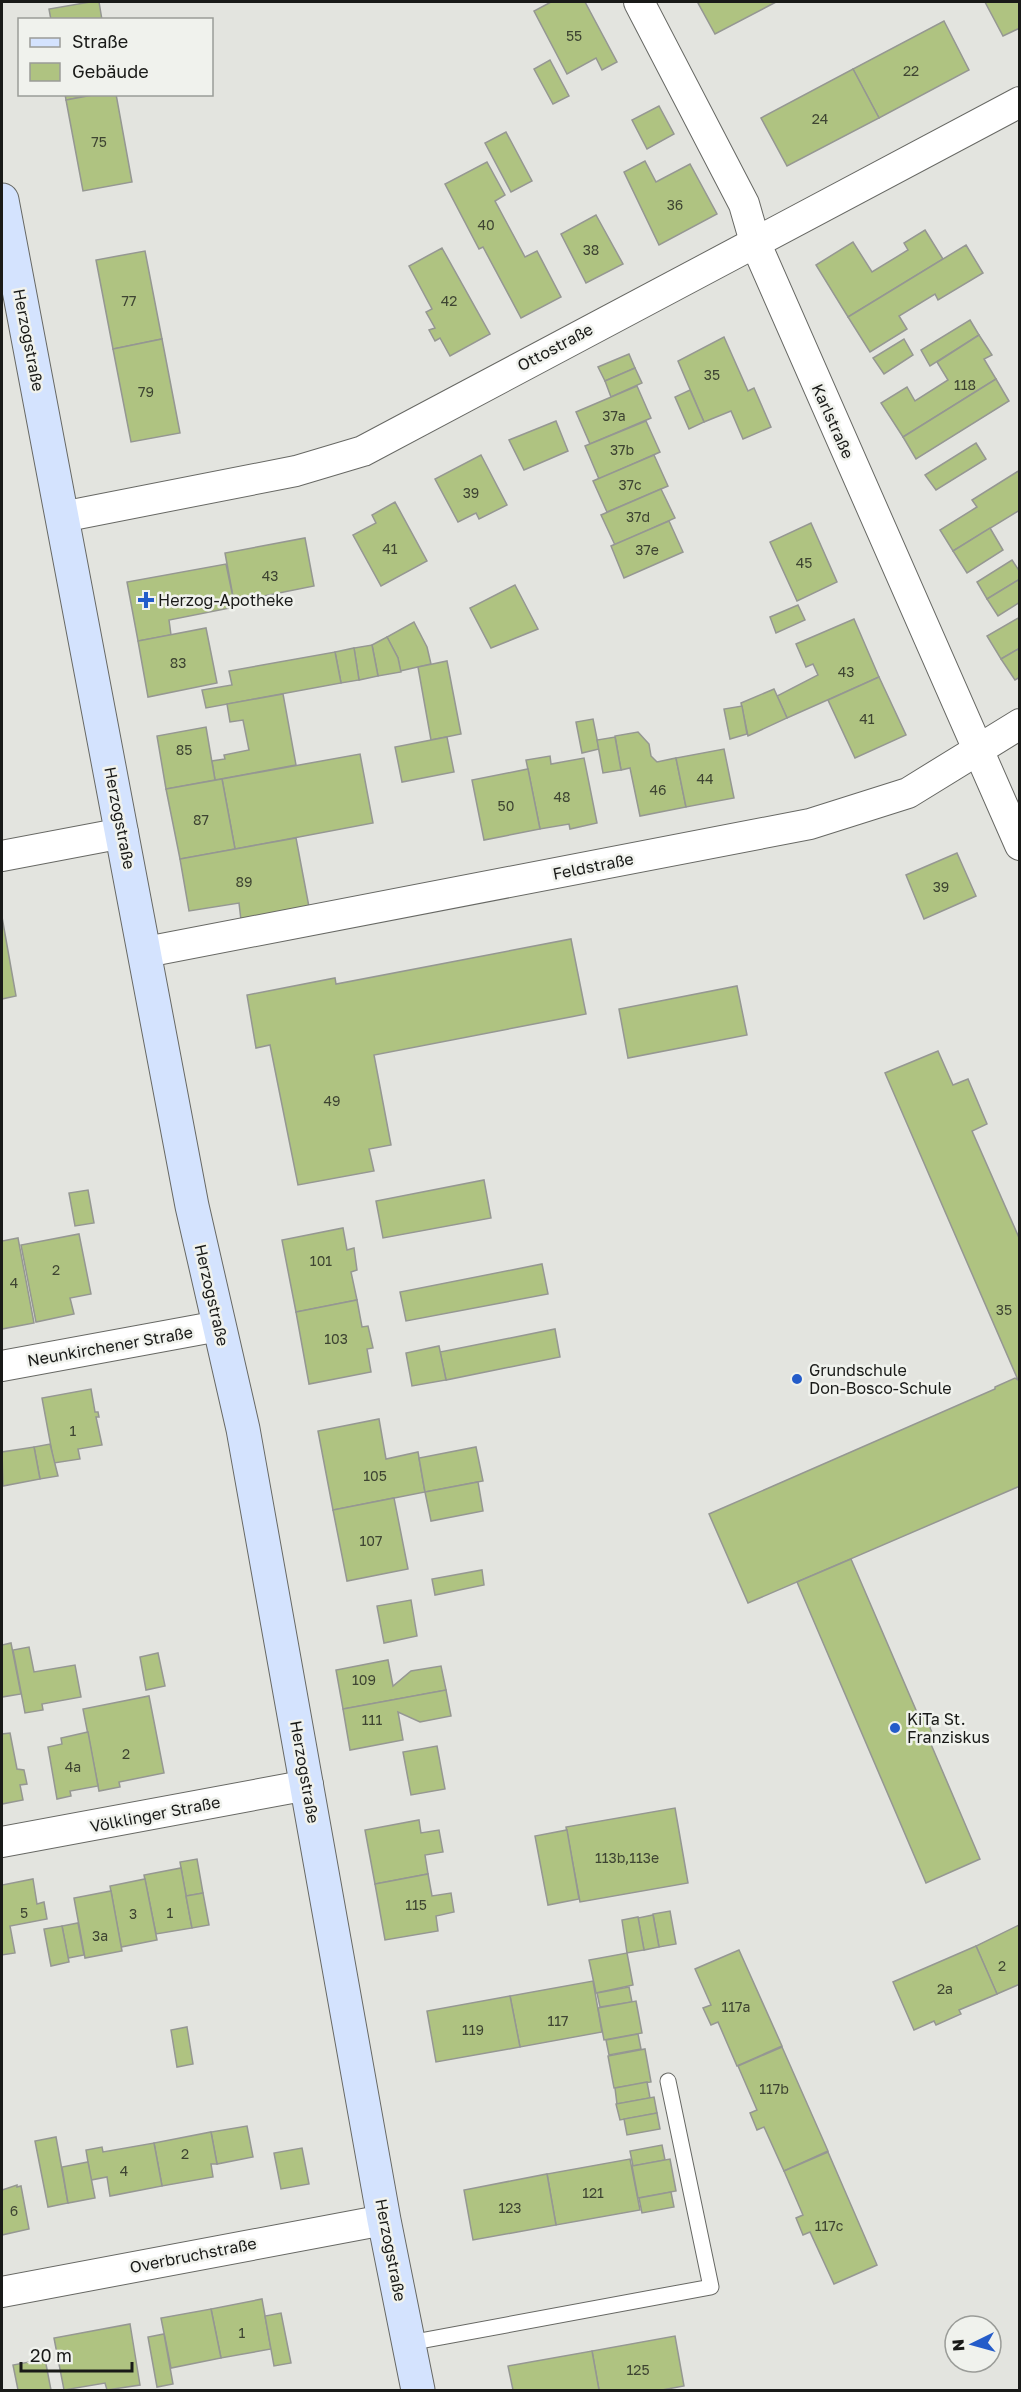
<svg xmlns="http://www.w3.org/2000/svg" width="1021" height="2392" font-family="'Golos Text',sans-serif">
<style>
.building{fill:#afc381;stroke:#959792;stroke-width:1.5}
.lines{fill:none;stroke-linecap:round;stroke-linejoin:round}
.lane-casing{stroke:#676864;stroke-width:17}
.street-casing{stroke:#676864;stroke-width:32}
.secondary-casing{stroke:#676864;stroke-width:35}
.lane{stroke:#fff;stroke-width:15}
.street{stroke:#fff;stroke-width:30}
.secondary{stroke:#d4e3fe;stroke-width:33}
.poi-dot{fill:#245cc9;stroke:#f0f2ed;stroke-width:2}
.labels{text-anchor:middle;dominant-baseline:central;stroke-width:5;stroke-linejoin:round;paint-order:stroke}
.number-label{font-size:14px;fill:#3e4432}
.street-label{font-size:16px;fill:#191a18;stroke:#f0f2ed}
.poi-label{font-size:16px;fill:#191a18;stroke:#f0f2ed;text-anchor:start}
</style>
<rect width="100%" height="100%" fill="#e3e4df"/>
<g class="building">
<polygon points="90,2 99,2 102,20 51,20 49,9"/>
<polygon points="551,2 585,2 617,62 602,70 596,58 567,74 534,11"/>
<polygon points="700,2 776,2 715,34 698,3"/>
<polygon points="985,2 1020,2 1020,28 1003,36"/>
<polygon points="944,21 969,70 879,118 853,69"/>
<polygon points="550,60 569,96 553,104 534,69"/>
<polygon points="853,69 879,118 787,166 761,118"/>
<polygon points="65,94 98,94 66,100"/>
<polygon points="98,94 116,94 132,182 83,191 66,100"/>
<polygon points="659,106 674,134 647,149 632,120"/>
<polygon points="506,132 532,181 511,192 485,143"/>
<polygon points="645,161 656,182 690,164 717,214 659,245 624,172"/>
<polygon points="487,162 505,195 495,201 525,257 537,251 561,297 521,318 483,247 479,249 445,184"/>
<polygon points="596,215 623,264 586,283 561,234"/>
<polygon points="925,230 943,259 848,317 816,265 853,242 872,272 908,250 904,243"/>
<polygon points="966,245 983,273 938,300 935,294 899,316 907,329 870,352 848,317"/>
<polygon points="442,248 490,334 450,356 440,338 435,341 429,330 435,328 426,312 432,309 409,266"/>
<polygon points="145,251 162,339 113,349 96,260"/>
<polygon points="970,320 979,335 930,366 921,350"/>
<polygon points="979,335 992,355 984,359 996,379 903,437 881,403 907,387 915,401 948,380 937,362"/>
<polygon points="724,337 748,391 754,388 771,427 743,439 731,411 704,422 678,361"/>
<polygon points="162,339 180,433 131,442 113,349"/>
<polygon points="904,339 913,355 884,374 873,358"/>
<polygon points="629,354 635,368 605,381 598,367"/>
<polygon points="635,368 642,383 611,397 605,381"/>
<polygon points="996,379 1009,401 916,459 903,437"/>
<polygon points="637,386 651,418 590,444 576,412"/>
<polygon points="690,390 704,422 689,429 675,397"/>
<polygon points="556,421 568,451 524,470 509,440"/>
<polygon points="646,421 660,452 599,479 585,446"/>
<polygon points="976,443 986,459 936,490 925,475"/>
<polygon points="481,455 507,505 479,519 476,513 458,522 435,479"/>
<polygon points="654,455 668,486 607,512 593,481"/>
<polygon points="1020,470 1020,510 953,551 940,530 977,507 972,500"/>
<polygon points="661,489 675,518 615,545 601,515"/>
<polygon points="395,502 427,561 381,586 353,535 376,523 372,515"/>
<polygon points="669,521 683,552 624,578 611,546"/>
<polygon points="811,523 837,582 797,601 770,542"/>
<polygon points="990,528 1003,550 967,573 953,551"/>
<polygon points="305,538 314,586 234,602 225,553"/>
<polygon points="1012,560 1020,572 1020,579 987,599 977,582"/>
<polygon points="226,564 235,607 169,620 171,635 138,641 127,582"/>
<polygon points="1020,579 1020,602 998,616 987,599"/>
<polygon points="515,585 538,629 491,648 470,608"/>
<polygon points="798,605 805,620 776,633 770,617"/>
<polygon points="1020,617 1020,648 1001,659 987,636"/>
<polygon points="854,619 879,677 787,718 777,696 818,675 813,664 806,667 796,644"/>
<polygon points="414,622 427,647 431,664 400,671 398,658 387,637"/>
<polygon points="206,628 217,683 148,697 138,641"/>
<polygon points="387,637 398,658 401,672 378,676 372,645"/>
<polygon points="372,645 378,676 359,680 354,648"/>
<polygon points="354,648 359,680 341,683 335,652"/>
<polygon points="1020,648 1020,677 1015,680 1001,659"/>
<polygon points="335,652 341,683 206,708 202,690 232,685 229,671"/>
<polygon points="447,661 461,734 431,740 418,667"/>
<polygon points="879,677 906,735 855,758 828,700"/>
<polygon points="774,689 787,718 748,736 741,703"/>
<polygon points="283,694 296,765 215,780 212,761 225,759 224,755 249,750 243,720 230,722 227,704"/>
<polygon points="742,706 747,734 730,739 724,709"/>
<polygon points="593,719 599,749 582,753 576,722"/>
<polygon points="206,727 215,780 166,789 157,736"/>
<polygon points="638,732 649,744 651,756 657,762 676,758 686,807 640,816 630,768 621,770 615,736"/>
<polygon points="447,737 454,772 402,782 395,747"/>
<polygon points="615,737 621,770 603,773 597,740"/>
<polygon points="724,749 734,798 686,807 676,758"/>
<polygon points="360,754 373,823 235,849 222,779"/>
<polygon points="550,756 551,764 584,758 597,823 570,829 569,824 540,829 526,760"/>
<polygon points="528,769 540,829 484,840 472,780"/>
<polygon points="222,779 235,849 180,859 166,789"/>
<polygon points="296,838 309,907 241,920 239,903 189,911 180,859"/>
<polygon points="957,853 976,896 924,919 906,875"/>
<polygon points="2,917 16,996 2,999"/>
<polygon points="571,939 586,1014 374,1055 391,1145 369,1149 374,1171 298,1185 270,1045 256,1048 247,995 335,978 336,984"/>
<polygon points="737,986 747,1035 628,1058 619,1009"/>
<polygon points="938,1051 953,1085 968,1079 987,1124 972,1131 1020,1240 1020,1486 748,1603 709,1514 995,1389 995,1387 1015,1378 1018,1380 885,1073"/>
<polygon points="484,1180 491,1218 383,1238 376,1201"/>
<polygon points="88,1190 94,1223 75,1226 69,1193"/>
<polygon points="343,1228 347,1250 354,1248 357,1270 351,1272 357,1300 296,1312 282,1240"/>
<polygon points="79,1234 91,1294 70,1298 74,1314 36,1322 21,1245"/>
<polygon points="18,1238 34,1323 2,1329 2,1241"/>
<polygon points="542,1264 548,1294 406,1321 400,1292"/>
<polygon points="357,1300 362,1327 368,1326 373,1348 367,1349 371,1372 309,1384 296,1312"/>
<polygon points="555,1329 560,1357 446,1380 440,1352"/>
<polygon points="439,1346 446,1380 412,1386 406,1353"/>
<polygon points="91,1389 95,1412 98,1412 99,1417 96,1417 102,1445 78,1449 80,1459 54,1463 42,1398"/>
<polygon points="379,1419 386,1459 418,1452 425,1492 333,1510 318,1431"/>
<polygon points="50,1444 58,1476 40,1479 34,1447"/>
<polygon points="34,1447 40,1479 3,1486 2,1452"/>
<polygon points="476,1447 483,1481 425,1492 419,1458"/>
<polygon points="478,1482 483,1511 431,1521 425,1492"/>
<polygon points="394,1498 408,1569 347,1581 333,1510"/>
<polygon points="851,1559 919,1717 925,1715 935,1740 930,1742 980,1859 926,1883 797,1582"/>
<polygon points="482,1570 484,1585 435,1595 432,1579"/>
<polygon points="411,1600 417,1636 384,1643 377,1606"/>
<polygon points="11,1643 21,1694 2,1697 2,1645"/>
<polygon points="29,1647 34,1672 75,1665 81,1697 42,1704 43,1710 25,1713 13,1650"/>
<polygon points="158,1653 165,1686 146,1690 140,1657"/>
<polygon points="388,1660 393,1686 411,1671 441,1666 446,1690 343,1709 336,1670"/>
<polygon points="446,1690 451,1716 420,1722 398,1712 403,1740 350,1750 343,1709"/>
<polygon points="149,1696 164,1773 119,1782 120,1787 99,1791 83,1709"/>
<polygon points="88,1732 98,1786 70,1791 71,1796 57,1799 48,1747 62,1744 61,1738"/>
<polygon points="10,1733 17,1769 24,1770 27,1784 20,1785 23,1800 2,1804 2,1734"/>
<polygon points="437,1746 445,1789 411,1795 403,1752"/>
<polygon points="675,1808 688,1883 580,1902 566,1827"/>
<polygon points="419,1820 421,1833 439,1830 443,1852 425,1855 428,1874 375,1884 365,1830"/>
<polygon points="567,1830 579,1899 548,1905 535,1836"/>
<polygon points="197,1859 203,1893 186,1896 180,1862"/>
<polygon points="181,1868 192,1928 156,1934 144,1875"/>
<polygon points="428,1874 432,1896 451,1893 454,1912 436,1916 438,1931 385,1940 375,1884"/>
<polygon points="33,1879 37,1904 44,1902 47,1919 10,1926 15,1953 2,1955 2,1885"/>
<polygon points="145,1879 157,1940 121,1947 110,1886"/>
<polygon points="111,1891 122,1951 85,1958 74,1898"/>
<polygon points="203,1893 209,1925 192,1928 186,1896"/>
<polygon points="670,1911 676,1944 659,1947 653,1914"/>
<polygon points="653,1915 659,1947 644,1950 638,1918"/>
<polygon points="638,1917 644,1950 627,1953 622,1920"/>
<polygon points="78,1923 84,1955 68,1958 62,1926"/>
<polygon points="1019,1925 1020,1984 997,1994 976,1946"/>
<polygon points="62,1926 69,1962 51,1966 44,1929"/>
<polygon points="976,1946 997,1994 959,2010 961,2014 936,2025 934,2021 914,2030 893,1982"/>
<polygon points="739,1950 782,2046 737,2066 718,2022 711,2025 703,2008 711,2005 695,1969"/>
<polygon points="627,1953 633,1985 596,1993 589,1960"/>
<polygon points="593,1981 602,2032 520,2047 510,1996"/>
<polygon points="629,1987 632,2002 600,2007 597,1993"/>
<polygon points="510,1996 520,2047 436,2062 427,2011"/>
<polygon points="636,2001 642,2033 604,2040 598,2008"/>
<polygon points="187,2027 193,2064 177,2067 171,2030"/>
<polygon points="638,2034 641,2049 609,2055 606,2040"/>
<polygon points="782,2047 828,2151 784,2171 764,2127 757,2130 750,2113 757,2110 738,2066"/>
<polygon points="645,2049 651,2082 614,2088 608,2056"/>
<polygon points="647,2082 650,2098 617,2104 615,2088"/>
<polygon points="654,2097 657,2113 620,2120 616,2104"/>
<polygon points="657,2113 660,2129 627,2135 624,2119"/>
<polygon points="247,2126 253,2157 217,2164 211,2132"/>
<polygon points="211,2132 217,2164 211,2164 213,2177 162,2186 154,2143"/>
<polygon points="56,2137 68,2203 48,2207 35,2141"/>
<polygon points="154,2143 162,2186 110,2196 107,2177 91,2180 86,2150 102,2147 103,2152"/>
<polygon points="662,2145 665,2160 633,2166 630,2151"/>
<polygon points="302,2148 309,2184 281,2189 274,2153"/>
<polygon points="828,2152 877,2265 834,2284 810,2232 803,2235 796,2218 803,2215 784,2171"/>
<polygon points="630,2159 640,2210 556,2225 547,2174"/>
<polygon points="670,2159 676,2191 638,2198 632,2166"/>
<polygon points="88,2162 95,2198 68,2203 62,2167"/>
<polygon points="547,2174 556,2225 473,2240 464,2190"/>
<polygon points="17,2185 17,2187 21,2186 29,2229 2,2235 2,2190"/>
<polygon points="671,2192 674,2207 642,2213 639,2198"/>
<polygon points="262,2299 271,2349 221,2358 211,2309"/>
<polygon points="211,2309 221,2358 171,2368 161,2318"/>
<polygon points="281,2313 291,2363 274,2366 265,2316"/>
<polygon points="130,2324 140,2385 107,2390 105,2383 64,2390 54,2338"/>
<polygon points="164,2334 173,2384 157,2387 148,2337"/>
<polygon points="675,2336 684,2386 662,2390 599,2390 592,2351"/>
<polygon points="592,2351 599,2390 513,2390 508,2366"/>
<polygon points="45,2359 51,2390 18,2390 13,2365"/>
</g>
<g class="lines">
<defs>
<polyline id="lane" points="409,2343 711,2287 668,2081"/>
<g id="street">
<polyline points="639,2 744,204 755,242 1020,845"/>
<polyline points="62,517 296,471 363,451 1020,102"/>
<polyline points="2,856 123,833"/>
<polyline points="146,952 810,824 908,793 1020,724"/>
<polyline points="2,1366 219,1326"/>
<polyline points="2,1842 308,1785"/>
<polyline points="2,2292 384,2220"/>
</g>
<polyline id="secondary" points="2,200 192,1206 243,1429 384,2220 418,2390"/>
</defs>
<use href="#lane" class="lane-casing"/>
<use href="#street" class="street-casing"/>
<use href="#secondary" class="secondary-casing"/>
<use href="#lane" class="lane"/>
<use href="#street" class="street"/>
<use href="#secondary" class="secondary"/>
</g>
<g class="poi-dot">
<path d="M143 591h6v6h6v6h-6v6h-6v-6h-6v-6h6z"/>
<circle cx="797" cy="1379" r="6"/>
<circle cx="895" cy="1728" r="6"/>
</g>
<g class="labels">
<g class="number-label">
<text x="574" y="35">55</text>
<text x="911" y="70">22</text>
<text x="820" y="118">24</text>
<text x="99" y="141">75</text>
<text x="675" y="204">36</text>
<text x="486" y="224">40</text>
<text x="591" y="249">38</text>
<text x="129" y="300">77</text>
<text x="449" y="300">42</text>
<text x="712" y="374">35</text>
<text x="965" y="384">118</text>
<text x="146" y="391">79</text>
<text x="614" y="415">37a</text>
<text x="622" y="449">37b</text>
<text x="630" y="484">37c</text>
<text x="471" y="492">39</text>
<text x="638" y="516">37d</text>
<text x="390" y="548">41</text>
<text x="647" y="549">37e</text>
<text x="804" y="562">45</text>
<text x="270" y="575">43</text>
<text x="178" y="662">83</text>
<text x="846" y="671">43</text>
<text x="867" y="718">41</text>
<text x="184" y="749">85</text>
<text x="705" y="778">44</text>
<text x="658" y="789">46</text>
<text x="562" y="796">48</text>
<text x="506" y="805">50</text>
<text x="201" y="819">87</text>
<text x="244" y="881">89</text>
<text x="941" y="886">39</text>
<text x="332" y="1100">49</text>
<text x="321" y="1260">101</text>
<text x="56" y="1269">2</text>
<text x="14" y="1282">4</text>
<text x="1004" y="1309">35</text>
<text x="336" y="1338">103</text>
<text x="73" y="1430">1</text>
<text x="375" y="1475">105</text>
<text x="371" y="1540">107</text>
<text x="364" y="1679">109</text>
<text x="372" y="1719">111</text>
<text x="126" y="1753">2</text>
<text x="73" y="1766">4a</text>
<text x="627" y="1857">113b,113e</text>
<text x="416" y="1904">115</text>
<text x="24" y="1912">5</text>
<text x="170" y="1912">1</text>
<text x="133" y="1913">3</text>
<text x="100" y="1935">3a</text>
<text x="1002" y="1965">2</text>
<text x="945" y="1988">2a</text>
<text x="736" y="2006">117a</text>
<text x="558" y="2020">117</text>
<text x="473" y="2029">119</text>
<text x="774" y="2088">117b</text>
<text x="185" y="2153">2</text>
<text x="124" y="2170">4</text>
<text x="593" y="2192">121</text>
<text x="510" y="2207">123</text>
<text x="14" y="2210">6</text>
<text x="829" y="2225">117c</text>
<text x="242" y="2332">1</text>
<text x="638" y="2369">125</text>
</g>
<g class="street-label">
<text transform="translate(29 340) rotate(79)">Herzogstraße</text>
<text transform="translate(555 347) rotate(-28)">Ottostraße</text>
<text transform="translate(833 421) rotate(66)">Karlstraße</text>
<text transform="translate(120 818) rotate(79)">Herzogstraße</text>
<text transform="translate(593 866) rotate(-11)">Feldstraße</text>
<text transform="translate(212 1295) rotate(77)">Herzogstraße</text>
<text transform="translate(110 1346) rotate(-10)">Neunkirchener Straße</text>
<text transform="translate(305 1772) rotate(80)">Herzogstraße</text>
<text transform="translate(155 1814) rotate(-11)">Völklinger Straße</text>
<text transform="translate(391 2250) rotate(79)">Herzogstraße</text>
<text transform="translate(193 2255) rotate(-11)">Overbruchstraße</text>
</g>
<g class="poi-label">
<text x="158" y="600">Herzog-Apotheke</text>
<text x="809" y="1370">Grundschule<tspan x="809" dy="18">Don-Bosco-Schule</tspan></text>
<text x="907" y="1719">KiTa St.<tspan x="907" dy="18">Franziskus</tspan></text>
</g>
</g>
<rect width="1021" height="2392" fill="none" stroke="#191a18" stroke-width="6"/>
<rect x="18" y="18" width="195" height="78" fill="#f0f2ed" stroke="#9a9c98" stroke-width="1.5"/>
<rect x="30" y="38" width="30" height="9" fill="#d4e3fe" stroke="#9a9c98" stroke-width="1.5"/>
<text x="72" y="48" font-size="18" fill="#191a18">Straße</text>
<rect x="30" y="63" width="30" height="18" fill="#afc381" stroke="#9a9c98" stroke-width="1.5"/>
<text x="72" y="78" font-size="18" fill="#191a18">Gebäude</text>
<g transform="translate(973 2344) rotate(265)"><circle r="28" fill="#f0f2ed" stroke="#9a9c98" stroke-width="1.5"/>
<path d="M0-4.5L10 22L0 15L-10 22Z" fill="#245cc9"/>
<text y="-9" font-size="16" font-weight="bold" text-anchor="middle" fill="#191a18">N</text>
</g>
<path d="M21 2362v9h111v-9" fill="none" stroke="#191a18" stroke-width="3"/>
<text x="30" y="2362" font-size="18" fill="#191a18" stroke="#f0f2ed" stroke-width="4.5" paint-order="stroke">20 m</text>
</svg>
